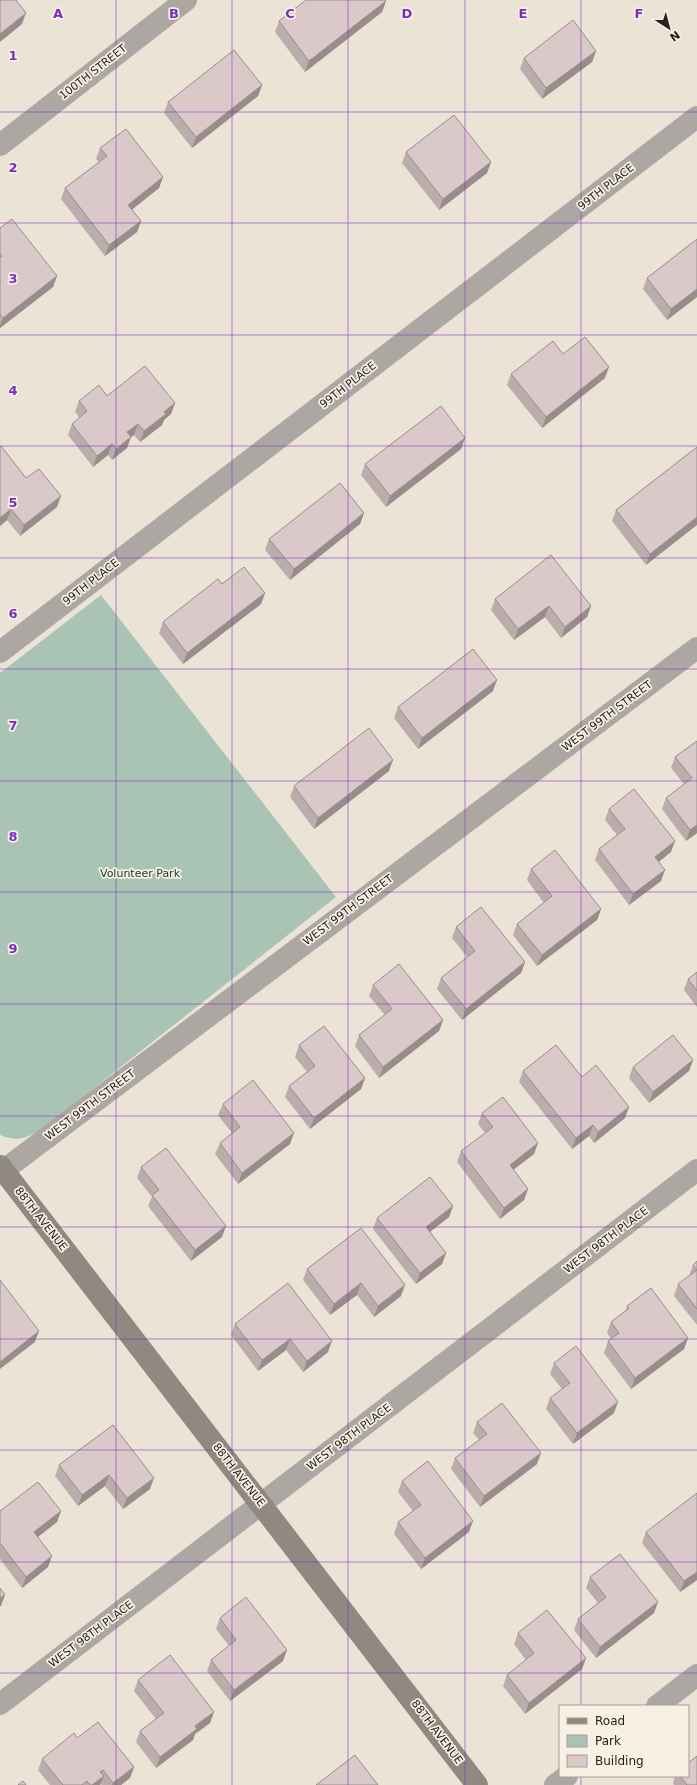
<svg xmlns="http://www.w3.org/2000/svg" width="697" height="1785" font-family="'DejaVu Sans',sans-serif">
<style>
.green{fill:#a9c4b5}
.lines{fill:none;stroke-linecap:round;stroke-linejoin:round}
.street{stroke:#aca7a2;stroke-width:22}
.secondary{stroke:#908982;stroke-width:22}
.wall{fill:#bbadac}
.shaded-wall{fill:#998d8c}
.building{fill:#dac9c8;stroke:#998d8c}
.grid{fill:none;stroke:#7b2cbf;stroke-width:1;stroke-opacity:0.55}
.labels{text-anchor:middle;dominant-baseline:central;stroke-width:3.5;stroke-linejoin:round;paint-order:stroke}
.street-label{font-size:11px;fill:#25221e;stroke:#f9f0e4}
.park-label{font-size:11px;fill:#12412e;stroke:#f9f0e4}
.grid-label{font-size:13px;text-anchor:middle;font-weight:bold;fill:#7b2cbf;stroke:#f9f0e4;stroke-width:3.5;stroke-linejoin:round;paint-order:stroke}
</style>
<rect width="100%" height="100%" fill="#ece3d7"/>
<path class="green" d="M101 595 336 897 46 1126C28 1137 21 1143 0 1135V673Z"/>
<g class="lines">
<g class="street">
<polyline points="0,145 186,0"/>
<polyline points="0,652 697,117"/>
<polyline points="0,1173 697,648"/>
<polyline points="0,1704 697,1170"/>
<polyline points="657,1706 697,1675"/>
<polyline points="555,1785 567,1776"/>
</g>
<polyline class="secondary" points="0,1166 477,1785"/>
</g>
<g class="wall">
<polygon points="386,1 382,12 305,72 275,32 279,21"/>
<polygon points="596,51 592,62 542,99 520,69 524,58"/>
<polygon points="262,85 258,96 192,148 164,113 168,102"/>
<polygon points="100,148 163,177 159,188 132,209 141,221 137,232 105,256 61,199 65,188 99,162 96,159"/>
<polygon points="406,152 491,162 487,173 439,210 402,163"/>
<polygon points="0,228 57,276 53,287 0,328"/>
<polygon points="697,239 697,297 667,320 643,289 647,278"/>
<polygon points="563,354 605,378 542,428 507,385 511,374"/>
<polygon points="107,396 175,403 171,414 164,420 162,425 140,442 134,435 130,437 127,448 112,460 108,455 93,467 68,435 72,424 80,418 75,412 79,401"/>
<polygon points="465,438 461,449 386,507 361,475 365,464"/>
<polygon points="0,447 26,478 57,507 20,536 7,520 0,526"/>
<polygon points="697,447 646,565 612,521 616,510"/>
<polygon points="364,513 360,524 290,580 265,550 269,539"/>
<polygon points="222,584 265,593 261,604 183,664 159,633 163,622"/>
<polygon points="495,599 591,606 587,617 561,638 545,617 514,640 491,610"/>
<polygon points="493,691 418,749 394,718 398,707"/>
<polygon points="697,741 697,833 686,841 662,809 666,798 684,784 671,768 675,757"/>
<polygon points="389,771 314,829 290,797 294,786"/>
<polygon points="609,809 671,852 658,862 661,881 629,905 595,860 599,849 617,835 605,820"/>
<polygon points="531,869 601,909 597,920 537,966 513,935 517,924 544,903 527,880"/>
<polygon points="456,927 525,962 521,973 462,1020 437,989 441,978 467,957 452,938"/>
<polygon points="697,972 697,1007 684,990 688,979"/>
<polygon points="373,985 443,1020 439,1031 379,1078 355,1046 359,1035 385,1015 369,996"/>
<polygon points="299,1045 365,1078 361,1089 310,1129 285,1097 289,1086 307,1072 295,1057"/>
<polygon points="693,1060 689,1071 649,1103 629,1078 633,1067"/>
<polygon points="523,1071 582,1077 625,1118 594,1143 589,1136 572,1149 519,1082"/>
<polygon points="223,1104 290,1144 238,1184 215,1154 220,1143 232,1133 218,1115"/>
<polygon points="482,1113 534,1154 513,1170 528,1189 524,1200 500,1219 457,1162 461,1151 485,1133 478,1124"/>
<polygon points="141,1167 222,1237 191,1261 148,1206 152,1197 137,1178"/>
<polygon points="453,1206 449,1217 430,1232 446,1253 442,1264 416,1284 373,1229 377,1218"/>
<polygon points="361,1228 401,1296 374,1317 357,1295 330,1315 303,1280 307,1269"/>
<polygon points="697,1261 697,1325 674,1296 678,1284 689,1276 693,1265"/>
<polygon points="288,1283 328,1352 303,1372 286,1350 258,1371 231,1335 235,1324"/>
<polygon points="627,1306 688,1338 684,1349 631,1389 604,1353 608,1341 611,1339 607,1333 611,1322 626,1310"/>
<polygon points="554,1363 614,1413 573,1444 546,1409 550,1398 562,1389 550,1374"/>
<polygon points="477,1422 537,1464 480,1507 451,1469 455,1458 479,1440 473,1433"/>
<polygon points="113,1425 150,1489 123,1509 105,1486 78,1506 55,1476 59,1465"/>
<polygon points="402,1481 469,1532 421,1569 394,1534 398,1522 413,1511 398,1492"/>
<polygon points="0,1511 61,1511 57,1522 38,1537 48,1567 22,1588 0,1559"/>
<polygon points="646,1532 697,1580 680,1592 642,1543"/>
<polygon points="590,1577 654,1613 596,1658 574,1630 578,1619 598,1603 586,1588"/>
<polygon points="220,1618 283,1661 230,1701 207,1671 211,1660 229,1646 216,1629"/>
<polygon points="518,1633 586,1658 582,1669 525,1714 503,1686 507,1675 526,1660 514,1644"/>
<polygon points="138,1680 214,1712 210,1723 195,1734 193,1740 156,1768 136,1742 140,1731 156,1719 134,1691"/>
<polygon points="77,1738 134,1767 130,1778 121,1785 102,1785 101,1784 100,1785 50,1785 38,1770 42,1759"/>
<polygon points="675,1776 688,1776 697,1785 674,1785 673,1783"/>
</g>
<g class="shaded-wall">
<polygon points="386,1 382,12 305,72 309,61"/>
<polygon points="26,13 22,24 0,42 0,34"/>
<polygon points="596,51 592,62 542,99 546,88"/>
<polygon points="262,85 258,96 192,148 196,137"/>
<polygon points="491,162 487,173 439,210 443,199"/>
<polygon points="163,177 159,188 124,216 128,205"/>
<polygon points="141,221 137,232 105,256 109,245"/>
<polygon points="57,276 53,287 0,328 0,325 3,318"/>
<polygon points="697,289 697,297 667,320 671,309"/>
<polygon points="609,367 605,378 542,428 546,417"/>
<polygon points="175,403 171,414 164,420 162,425 140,442 144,431 164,412"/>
<polygon points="138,424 134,435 123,444 127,432"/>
<polygon points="131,437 127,448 112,460 116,449"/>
<polygon points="465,438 461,449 386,507 390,496"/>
<polygon points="112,444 108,455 93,467 97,456"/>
<polygon points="61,496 57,507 20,536 24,525"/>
<polygon points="11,509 7,520 0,526 0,518"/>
<polygon points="364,513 360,524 290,580 294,569"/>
<polygon points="697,517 697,525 646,565 650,554"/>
<polygon points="265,593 261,604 183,664 187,653"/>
<polygon points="549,606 545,617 514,640 518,629"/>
<polygon points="591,606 587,617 561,638 565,627"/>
<polygon points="497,680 493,691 418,749 422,738"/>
<polygon points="393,760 389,771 314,829 318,818"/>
<polygon points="697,825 697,833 686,841 690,830"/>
<polygon points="675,841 671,852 651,868 655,857"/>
<polygon points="665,870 661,881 629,905 633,894"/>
<polygon points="601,909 597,920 537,966 542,955"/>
<polygon points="525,962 521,973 462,1020 466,1009"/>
<polygon points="443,1020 439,1031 379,1078 383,1067"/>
<polygon points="693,1060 689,1071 649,1103 653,1092"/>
<polygon points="365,1078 361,1089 310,1129 314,1118"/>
<polygon points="629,1107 625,1118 594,1143 598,1132"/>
<polygon points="593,1125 589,1136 572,1149 576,1138"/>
<polygon points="294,1133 290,1144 238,1184 242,1173"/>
<polygon points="538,1143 534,1154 505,1176 510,1165"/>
<polygon points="528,1189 524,1200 500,1219 504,1208"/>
<polygon points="453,1206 449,1217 422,1238 426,1227"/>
<polygon points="226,1226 222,1237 191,1261 195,1250"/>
<polygon points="446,1253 442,1264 416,1284 420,1273"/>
<polygon points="361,1283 357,1295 330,1315 334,1304"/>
<polygon points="405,1285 401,1296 374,1317 378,1306"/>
<polygon points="39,1331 35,1342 0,1369 0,1362"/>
<polygon points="688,1338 684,1349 631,1389 635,1378"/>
<polygon points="290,1339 286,1350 258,1371 262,1360"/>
<polygon points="332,1341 328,1352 303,1372 307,1361"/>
<polygon points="618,1402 614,1413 573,1444 577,1433"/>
<polygon points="541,1453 537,1464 480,1507 484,1496"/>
<polygon points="109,1475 105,1486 78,1506 82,1495"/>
<polygon points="154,1478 150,1489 123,1509 127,1498"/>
<polygon points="61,1511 57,1522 30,1543 34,1532"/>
<polygon points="473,1521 469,1532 421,1569 425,1558"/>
<polygon points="52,1556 48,1567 22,1588 26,1577"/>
<polygon points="697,1572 697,1580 680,1592 684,1581"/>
<polygon points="5,1595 1,1606 0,1606 0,1598"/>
<polygon points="658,1602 654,1613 596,1658 600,1647"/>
<polygon points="287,1650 283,1661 230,1701 234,1690"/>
<polygon points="586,1658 582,1669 525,1714 529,1703"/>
<polygon points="214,1712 210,1723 195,1734 193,1740 156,1768 160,1757 195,1726"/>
<polygon points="134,1767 130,1778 121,1785 112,1785 113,1783"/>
<polygon points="103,1770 99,1779 104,1776 100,1785 92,1785 100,1772"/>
</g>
<g class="building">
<polygon points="0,0 16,0 26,13 0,34"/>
<polygon points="306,0 385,0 386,1 309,61 279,21"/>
<polygon points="573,20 596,51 546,88 524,58"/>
<polygon points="234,50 262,85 196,137 168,102"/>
<polygon points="454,115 491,162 443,199 406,152"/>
<polygon points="126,129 163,177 128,205 141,221 109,245 65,188 107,156 100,148"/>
<polygon points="12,219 57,276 3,318 0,314 0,257 2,256 0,254 0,228"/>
<polygon points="697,239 697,289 671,309 647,278"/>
<polygon points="585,337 609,367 546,417 511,374 553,341 563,354"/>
<polygon points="145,366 175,403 164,412 166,414 144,431 138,424 127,432 131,437 116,449 112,444 97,456 72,424 87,411 79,401 99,385 107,396"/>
<polygon points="441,406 465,438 390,496 365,464"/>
<polygon points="1,446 26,478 39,469 61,496 24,525 11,509 0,518 0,447"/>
<polygon points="697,447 697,517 650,554 616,510"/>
<polygon points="340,483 364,513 294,569 269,539"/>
<polygon points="551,555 591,606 565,627 549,606 518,629 495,599"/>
<polygon points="244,567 265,593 187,653 163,622 218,579 222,584"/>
<polygon points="473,649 497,680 422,738 398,707"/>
<polygon points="369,728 393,760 318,818 294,786"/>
<polygon points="697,741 697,825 690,830 666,798 692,778 675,757"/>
<polygon points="634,789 675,841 655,857 665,870 633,894 599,849 625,829 609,809"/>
<polygon points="555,850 601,909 542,955 517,924 552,896 531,869"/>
<polygon points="481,907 525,962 466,1009 441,978 475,951 456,927"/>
<polygon points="399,964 443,1020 383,1067 359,1035 392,1009 373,985"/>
<polygon points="697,972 697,991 688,979"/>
<polygon points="324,1026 365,1078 314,1118 289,1086 315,1066 299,1045"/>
<polygon points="673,1035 693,1060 653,1092 633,1067"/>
<polygon points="556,1045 582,1077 596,1065 629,1107 598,1132 593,1125 576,1138 523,1071"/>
<polygon points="253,1080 294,1133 242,1173 220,1143 240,1127 223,1104"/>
<polygon points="503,1097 538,1143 510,1165 528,1189 504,1208 461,1151 493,1127 482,1113"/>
<polygon points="166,1148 226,1226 195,1250 152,1195 159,1190 141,1167"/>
<polygon points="430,1177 453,1206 426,1227 446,1253 420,1273 377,1218"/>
<polygon points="361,1228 405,1285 378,1306 361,1283 334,1304 307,1269"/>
<polygon points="697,1261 697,1270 693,1265"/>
<polygon points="697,1270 697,1309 678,1284"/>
<polygon points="0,1280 39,1331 0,1362"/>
<polygon points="288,1283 332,1341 307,1361 290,1339 262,1360 235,1324"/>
<polygon points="651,1288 688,1338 635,1378 608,1341 619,1333 611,1322 629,1308 627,1306"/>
<polygon points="576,1346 618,1402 577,1433 550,1398 570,1383 554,1363"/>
<polygon points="502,1403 541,1453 484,1496 455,1458 487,1434 477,1422"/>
<polygon points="113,1425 154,1478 127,1498 109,1475 82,1495 59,1465"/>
<polygon points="428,1461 473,1521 425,1558 398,1522 421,1505 402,1481"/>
<polygon points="38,1482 61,1511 34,1532 52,1556 26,1577 0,1543 0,1511"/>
<polygon points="697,1493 697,1572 684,1581 646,1532"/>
<polygon points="620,1554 658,1602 600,1647 578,1619 606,1597 590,1577"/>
<polygon points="0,1588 5,1595 0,1598"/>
<polygon points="246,1597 287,1650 234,1690 211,1660 236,1640 220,1618"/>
<polygon points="547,1610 586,1658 529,1703 507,1675 534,1653 518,1633"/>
<polygon points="170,1655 214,1712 195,1726 197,1729 160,1757 140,1731 164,1713 138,1680"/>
<polygon points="98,1722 134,1767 113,1783 103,1770 100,1772 104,1776 92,1785 90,1785 87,1781 82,1785 63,1785 42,1759 74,1733 77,1738"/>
<polygon points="355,1755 378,1785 316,1785"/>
<polygon points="697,1756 697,1785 687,1785 680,1776 688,1776 688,1763"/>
<polygon points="23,1781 26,1785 18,1785"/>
</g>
<path class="grid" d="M116 0V1785M232 0V1785M348 0V1785M465 0V1785M581 0V1706M0 112H697M0 223H697M0 335H697M0 446H697M0 558H697M0 669H697M0 781H697M0 892H697M0 1004H697M0 1116H697M0 1227H697M0 1339H697M0 1450H697M0 1562H697M0 1673H697M581 1776V1785"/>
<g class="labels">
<g class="street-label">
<text transform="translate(93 72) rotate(-38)">100TH STREET</text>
<text transform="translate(606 187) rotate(-38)">99TH PLACE</text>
<text transform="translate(348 385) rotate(-38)">99TH PLACE</text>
<text transform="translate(91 582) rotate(-38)">99TH PLACE</text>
<text transform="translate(607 716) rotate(-37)">WEST 99TH STREET</text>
<text transform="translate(348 910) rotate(-37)">WEST 99TH STREET</text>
<text transform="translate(90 1105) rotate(-37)">WEST 99TH STREET</text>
<text transform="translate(41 1219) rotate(52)">88TH AVENUE</text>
<text transform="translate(606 1240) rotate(-37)">WEST 98TH PLACE</text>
<text transform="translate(349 1437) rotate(-37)">WEST 98TH PLACE</text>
<text transform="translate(239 1475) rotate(52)">88TH AVENUE</text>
<text transform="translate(91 1634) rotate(-37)">WEST 98TH PLACE</text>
<text transform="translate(437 1732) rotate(53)">88TH AVENUE</text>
</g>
<g class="park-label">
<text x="140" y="873">Volunteer Park</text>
</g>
</g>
<g class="grid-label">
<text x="58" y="18">A</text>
<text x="174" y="18">B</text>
<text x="290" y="18">C</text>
<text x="407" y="18">D</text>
<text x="523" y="18">E</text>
<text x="639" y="18">F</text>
<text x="13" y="60">1</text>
<text x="13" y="172">2</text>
<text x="13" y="283">3</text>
<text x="13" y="395">4</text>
<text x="13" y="507">5</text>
<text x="13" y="618">6</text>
<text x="13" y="730">7</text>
<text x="13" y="841">8</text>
<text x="13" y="953">9</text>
</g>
<rect x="559" y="1705" width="130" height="72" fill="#f9f0e4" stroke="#a49e95"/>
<rect x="567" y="1718" width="20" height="6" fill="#908982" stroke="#a49e95"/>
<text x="595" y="1725" font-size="12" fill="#25221e">Road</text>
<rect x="567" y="1735" width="20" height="12" fill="#a9c4b5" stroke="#a49e95"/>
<text x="595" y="1745" font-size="12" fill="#25221e">Park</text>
<rect x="567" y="1755" width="20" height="12" fill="#dac9c8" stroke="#a49e95"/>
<text x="595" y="1765" font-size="12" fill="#25221e">Building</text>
<g transform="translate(669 28) rotate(144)" stroke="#f9f0e4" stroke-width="3" paint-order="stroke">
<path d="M0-3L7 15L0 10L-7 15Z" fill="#25221e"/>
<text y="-6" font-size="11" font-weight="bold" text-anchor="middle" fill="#25221e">N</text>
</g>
</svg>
